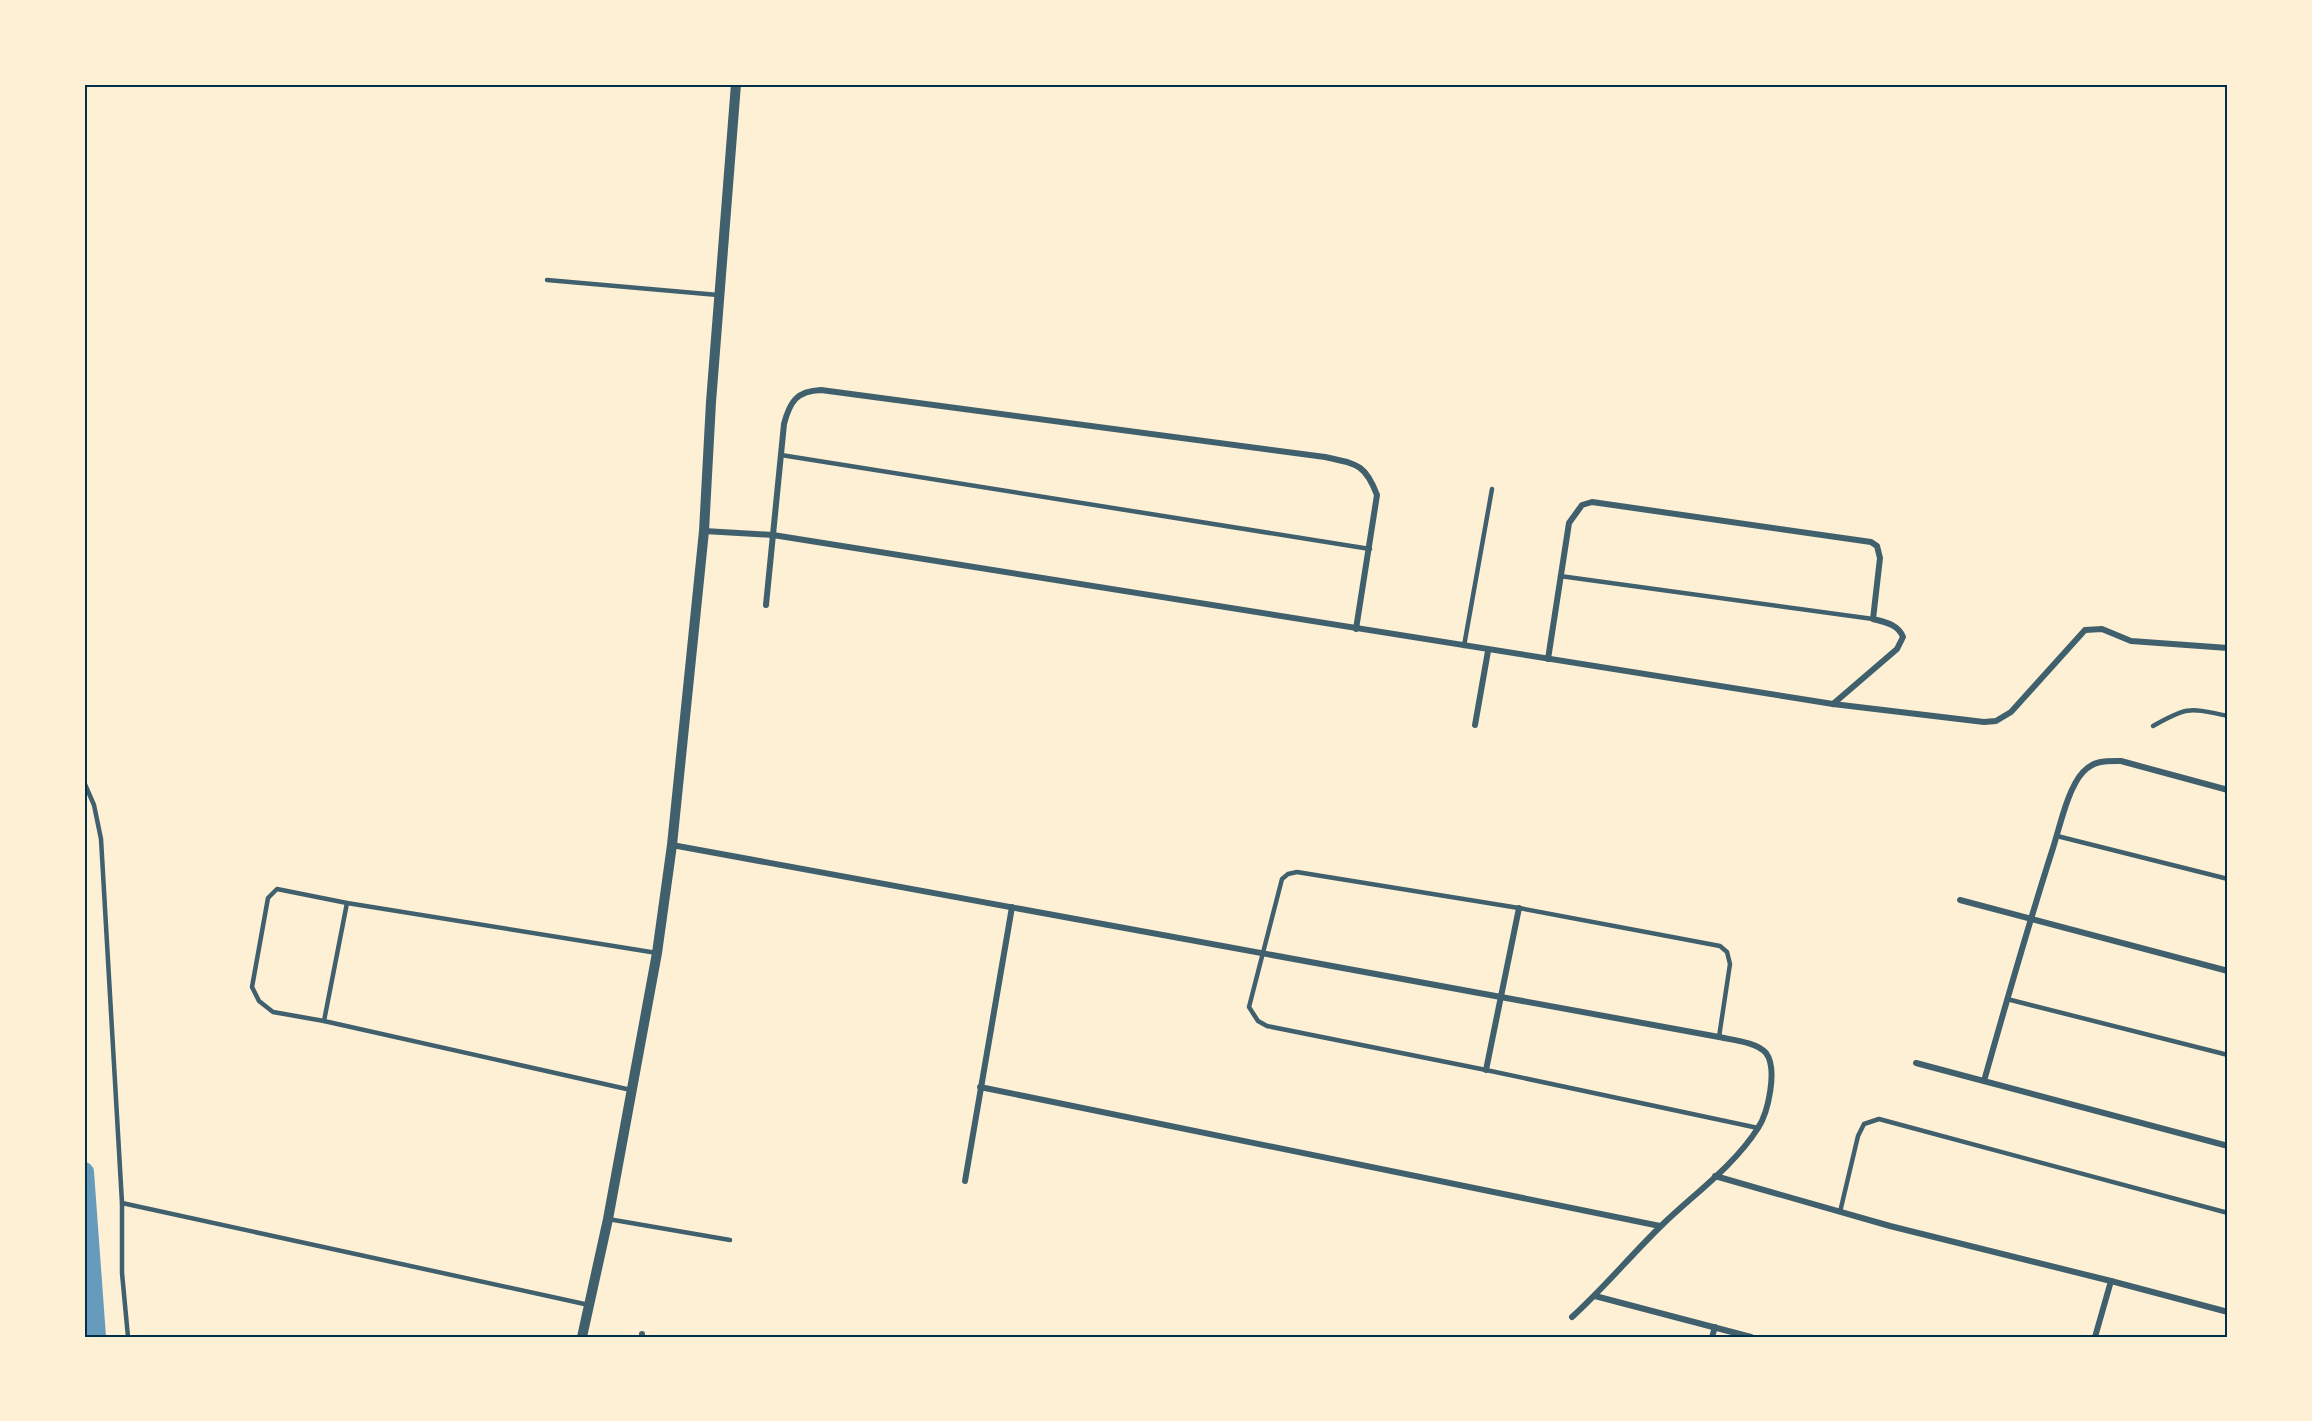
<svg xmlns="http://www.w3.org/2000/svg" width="2312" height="1421" font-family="'PT Sans Narrow',sans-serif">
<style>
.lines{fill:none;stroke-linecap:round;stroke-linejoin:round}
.canal{stroke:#669bbc;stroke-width:20}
.service{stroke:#3f606c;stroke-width:4.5}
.minor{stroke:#3f606c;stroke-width:6}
.tertiary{stroke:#3f606c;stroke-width:10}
.neatline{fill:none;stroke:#003049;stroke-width:2}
</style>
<rect width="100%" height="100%" fill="#fdf0d5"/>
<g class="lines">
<polyline class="canal" points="84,1172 96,1337"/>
<g class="service">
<polyline points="547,280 718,295"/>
<polyline points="781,455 1370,549"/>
<polyline points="1560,576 1873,619"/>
<polyline points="1464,646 1492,489"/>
<path d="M2153 726C2188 706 2189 708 2228 716"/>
<polyline points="84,782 94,805 101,839 122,1203"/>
<polyline points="2057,836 2228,879"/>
<polyline points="2007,999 2228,1055"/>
<polyline points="324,1021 347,903"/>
<polyline points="1719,1037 1730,964 1727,952 1720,946 1519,908 1297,872 1288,874 1282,879 1249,1007 1258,1021 1267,1026 1486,1070 1758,1128"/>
<polyline points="631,1090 324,1021 273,1012 259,1001 252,987 268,898 277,889 347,903 657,953"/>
<polyline points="1840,1212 1858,1136 1864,1124 1879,1119 2228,1213"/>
<polyline points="608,1219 730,1240"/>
<polyline points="128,1337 122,1273 122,1203 589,1305"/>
</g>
<g class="minor">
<polyline points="704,531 773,535 1833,704 1984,722 1996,721 2011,712 2085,630 2102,629 2131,641 2228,648"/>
<path d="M766 605 784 424C790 401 797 391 821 390L1325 457C1356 464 1365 463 1377 495L1356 629"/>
<path d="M1548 659 1569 523 1582 505 1592 502 1871 542 1877 546 1880 558 1873 619C1884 622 1898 624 1903 637L1897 649 1833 704"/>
<polyline points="1475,725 1488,651"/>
<path d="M672 845 1719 1037C1732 1040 1757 1042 1766 1053 1778 1069 1768 1113 1758 1128 1734 1166 1694 1194 1662 1225 1631 1255 1604 1288 1572 1317"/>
<polyline points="1960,900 2228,971"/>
<polyline points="1916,1063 2228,1146"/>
<polyline points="1486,1070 1519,908"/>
<path d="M1984 1081C2006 1003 2028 926 2053 848 2060 826 2068 788 2083 772 2094 760 2107 761 2121 761L2228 790"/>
<polyline points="980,1087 1660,1226"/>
<polyline points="1715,1176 1890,1226 2111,1281 2228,1312"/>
<polyline points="965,1181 1012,907"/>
<polyline points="1595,1296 1751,1337"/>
<polyline points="642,1337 642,1334"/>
<polyline points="1712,1337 1715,1327"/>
<polyline points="2095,1337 2111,1281"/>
</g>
<polyline class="tertiary" points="582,1337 608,1219 657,953 672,845 704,531 711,402 736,84"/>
</g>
<rect width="2312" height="1421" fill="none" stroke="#fdf0d5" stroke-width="171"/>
<rect x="86" y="86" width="2140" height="1250" class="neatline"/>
</svg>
